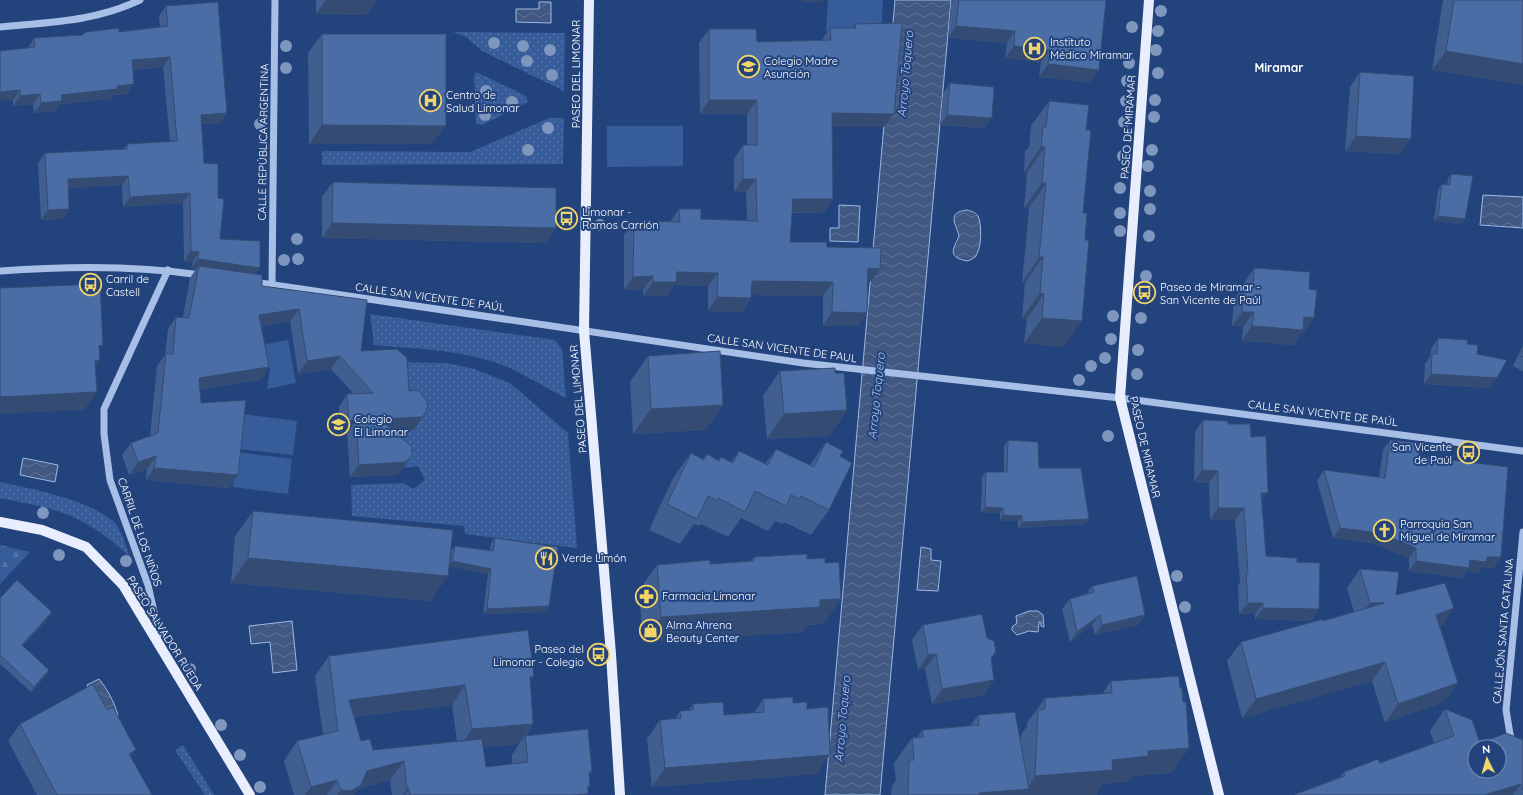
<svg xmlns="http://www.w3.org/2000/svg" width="1523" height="795" font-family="Quicksand,sans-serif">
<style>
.grass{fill:url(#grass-dots)}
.forest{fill:url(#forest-firs)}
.park{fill:#365c9a}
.water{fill:url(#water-waves);stroke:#9bb9e7}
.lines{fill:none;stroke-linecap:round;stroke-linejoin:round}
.minor{stroke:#a7bfe6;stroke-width:7}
.major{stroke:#e8eefd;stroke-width:10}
.tree{fill:#7f96bf}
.wall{fill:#405e8f;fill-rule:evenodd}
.shaded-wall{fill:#344c74}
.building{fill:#4b6da6;stroke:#344c74;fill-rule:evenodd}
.labels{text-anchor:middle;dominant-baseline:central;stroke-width:4;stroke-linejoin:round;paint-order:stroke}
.poi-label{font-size:11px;fill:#fff;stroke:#23437d;text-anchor:start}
.street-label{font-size:11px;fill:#fff;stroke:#23437d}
.neighbourhood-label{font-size:12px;font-weight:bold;fill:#fff;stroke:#23437d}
.water-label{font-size:12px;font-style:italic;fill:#b2c9ed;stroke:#23437d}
</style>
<defs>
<pattern id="grass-dots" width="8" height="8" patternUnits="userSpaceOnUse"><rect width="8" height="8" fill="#365c9a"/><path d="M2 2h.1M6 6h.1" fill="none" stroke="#5474a9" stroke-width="1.8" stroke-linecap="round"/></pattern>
<pattern id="forest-firs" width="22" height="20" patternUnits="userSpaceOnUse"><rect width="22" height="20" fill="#365c9a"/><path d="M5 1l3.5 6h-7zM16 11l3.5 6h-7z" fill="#5474a9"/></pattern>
<pattern id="water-waves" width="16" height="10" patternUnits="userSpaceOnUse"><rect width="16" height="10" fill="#405882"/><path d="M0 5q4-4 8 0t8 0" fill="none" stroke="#5d7195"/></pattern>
</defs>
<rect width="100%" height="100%" fill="#23437d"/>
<g class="grass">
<polygon points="453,32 565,33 564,91 482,51 466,37"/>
<polygon points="476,72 526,96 528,102 482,125 476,124 474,76"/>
<polygon points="549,118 564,118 563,164 322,165 322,151 470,152"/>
<path d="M370 314 555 340 562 349 566 398C548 389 530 378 512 369 469 350 421 349 374 345Z"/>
<polygon points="391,362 447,363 474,369 510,383 568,433 577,548 465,534 464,526 352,516 351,485 403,483 413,489 425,480 418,466 403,468 396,456 395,431 413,430"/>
<path d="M0 482C33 489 91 500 115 523 121 529 127 549 130 557 115 544 101 531 83 522 61 509 25 503 0 498Z"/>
<polygon points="183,745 214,795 205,795 175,750"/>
</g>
<polygon class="forest" points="0,545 30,552 0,584"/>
<g class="park">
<polygon points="828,0 883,0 881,34 826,31"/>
<polygon points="607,126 683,126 683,166 607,167"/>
<polygon points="288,340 296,383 267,389 270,368 259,367 255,346"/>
<polygon points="242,414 297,421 293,455 238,449"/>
<polygon points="237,452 292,459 288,494 233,487"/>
</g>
<g class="water">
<polygon points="895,0 951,0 880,795 825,795"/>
<polygon points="539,2 551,2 551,23 516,22 516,9 539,9"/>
<polygon points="1483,195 1523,197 1523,228 1480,225"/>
<polygon points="839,205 860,206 858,242 830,241 830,228 839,228"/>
<path d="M967 210C971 211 975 212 978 216 982 225 982 249 975 257 973 259 970 260 967 261 946 257 954 248 959 236 957 225 945 213 967 210Z"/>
<polygon points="23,458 58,465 55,482 20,475"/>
<polygon points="921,547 931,549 931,560 941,561 938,591 917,590"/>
<polygon points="1029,611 1038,611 1043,615 1044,627 1041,626 1041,622 1039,622 1038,632 1029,631 1017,635 1012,630 1012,627 1017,623 1016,616"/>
<polygon points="292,621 297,670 273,673 270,642 251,644 249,626"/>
<path d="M99 679C108 690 114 702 118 715L115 720 90 692 87 685Z"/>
</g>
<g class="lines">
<g class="minor">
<path d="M0 27C50 22 93 22 140 0"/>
<path d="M0 271C67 266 135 265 201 275"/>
<polyline points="253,282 803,363 1120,398 1523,451"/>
<polyline points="272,285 275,0"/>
<polyline points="1523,532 1506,710 1511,740 1523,751"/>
<polyline points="161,643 148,585 110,480 104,434 104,409 168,270"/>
</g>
<g class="major">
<polyline points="589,0 584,331 611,654 620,795"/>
<polyline points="1149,0 1120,398 1219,795"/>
<polyline points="0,522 42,530 86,547 123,585 250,795"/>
</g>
</g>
<g class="tree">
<circle cx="1161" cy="11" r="6"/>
<circle cx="1132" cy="27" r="6"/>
<circle cx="1158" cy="31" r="6"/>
<circle cx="494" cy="43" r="6"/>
<circle cx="286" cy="46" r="6"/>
<circle cx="523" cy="46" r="6"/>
<circle cx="550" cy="50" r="6"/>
<circle cx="1156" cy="50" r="6"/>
<circle cx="527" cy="61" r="6"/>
<circle cx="1129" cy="63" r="6"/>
<circle cx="286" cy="68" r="6"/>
<circle cx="1158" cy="73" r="6"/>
<circle cx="552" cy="75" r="6"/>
<circle cx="1127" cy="81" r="6"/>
<circle cx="486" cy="91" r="6"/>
<circle cx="1155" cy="100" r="6"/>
<circle cx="1126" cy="101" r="6"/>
<circle cx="512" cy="102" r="6"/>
<circle cx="485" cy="115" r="6"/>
<circle cx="1154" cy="117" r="6"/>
<circle cx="1124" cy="122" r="6"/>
<circle cx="260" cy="124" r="6"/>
<circle cx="548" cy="128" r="6"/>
<circle cx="528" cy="150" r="6"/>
<circle cx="1152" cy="150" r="6"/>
<circle cx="1123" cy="156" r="6"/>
<circle cx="1148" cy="166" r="6"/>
<circle cx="1120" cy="188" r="6"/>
<circle cx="1150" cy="191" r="6"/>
<circle cx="1150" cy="209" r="6"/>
<circle cx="1120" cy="213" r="6"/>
<circle cx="600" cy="225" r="6"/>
<circle cx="1120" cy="231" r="6"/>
<circle cx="1149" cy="236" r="6"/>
<circle cx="297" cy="239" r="6"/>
<circle cx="298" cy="259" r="6"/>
<circle cx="284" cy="260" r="6"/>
<circle cx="1146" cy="276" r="6"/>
<circle cx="1113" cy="316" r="6"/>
<circle cx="1141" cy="318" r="6"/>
<circle cx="1111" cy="339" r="6"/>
<circle cx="1138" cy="350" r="6"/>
<circle cx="1105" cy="358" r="6"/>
<circle cx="1091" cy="366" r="6"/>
<circle cx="1137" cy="374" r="6"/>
<circle cx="1079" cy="380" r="6"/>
<circle cx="1108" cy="436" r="6"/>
<circle cx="43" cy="513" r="6"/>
<circle cx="59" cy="555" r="6"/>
<circle cx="126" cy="561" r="6"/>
<circle cx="1177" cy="576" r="6"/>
<circle cx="1185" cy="607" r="6"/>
<circle cx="190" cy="669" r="6"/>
<circle cx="221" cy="725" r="6"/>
<circle cx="240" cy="755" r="6"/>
<circle cx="260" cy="787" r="6"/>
</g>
<g class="wall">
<polygon points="316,0 377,0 366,15 316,14"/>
<polygon points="953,0 1106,0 1090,82 1039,77 1041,62 1005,58 1007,43 948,38 951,3"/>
<polygon points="1443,0 1523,0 1523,85 1432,70"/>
<polygon points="166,6 227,113 221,123 201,124 204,163 218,198 220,239 260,268 255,274 262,286 367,300 361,351 409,391 423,417 414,430 393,431 412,455 403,468 397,475 350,477 347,433 340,433 339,407 347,394 354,394 331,369 298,374 290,321 261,326 269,367 260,380 200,389 201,403 238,475 229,488 146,480 147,469 129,475 122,455 131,443 150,436 157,366 165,355 168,329 176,317 183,317 190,278 196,269 191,268 193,262 184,261 183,203 123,207 122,185 68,188 69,209 62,219 41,220 38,163 45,153 123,150 127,144 170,142 163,67 133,70 127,94 113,95 110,99 60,104 55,111 34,113 33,104 13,106 13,100 28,48 34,38 82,35 160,27 159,16"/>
<polygon points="855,24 894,114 884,127 832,127 833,199 823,213 792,213 790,242 827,247 870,282 867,282 867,313 858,326 823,326 823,296 751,295 751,298 742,312 708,311 708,286 674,285 667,296 643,296 643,290 624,290 624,235 634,221 670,222 679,209 701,219 747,220 746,192 734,192 734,159 743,145 747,145 747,114 700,114 699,43 709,29 757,42 822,40 830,28 852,28"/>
<polygon points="322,34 432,144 309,144 308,53"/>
<polygon points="1360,72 1400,154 1345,151 1350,87"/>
<polygon points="950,83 984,128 940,125 943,94"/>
<polygon points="1049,101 1064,347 1024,343 1027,319 1022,318 1025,283 1022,283 1029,208 1024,208 1027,173 1024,172 1025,152 1029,147 1031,126"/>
<polygon points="1451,174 1462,224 1434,221 1438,190 1442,184 1447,185 1448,179"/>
<polygon points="333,182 546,243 322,238 322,197"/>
<polygon points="1254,268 1304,333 1301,333 1293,345 1242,341 1243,327 1232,326 1234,300 1243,286 1244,283"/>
<polygon points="1438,338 1467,344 1477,354 1490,388 1424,384 1425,364 1430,357 1431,349"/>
<polygon points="1523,346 1523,371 1513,366"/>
<polygon points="648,356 723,405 705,430 633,434 630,382"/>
<polygon points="780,371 835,373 847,410 829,436 767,439 763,396"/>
<polygon points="1203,420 1228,424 1251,437 1262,501 1266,556 1297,562 1319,609 1311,621 1255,619 1255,614 1239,614 1238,586 1240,583 1235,520 1210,520 1209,483 1194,482 1195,432"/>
<polygon points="1008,440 1039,468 1085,524 1018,528 1018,521 1000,521 1000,513 981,513 982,477 986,472 1004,472 1004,446"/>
<polygon points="1390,440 1419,456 1494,568 1482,567 1479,573 1467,571 1462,578 1409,571 1409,558 1372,543 1333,538 1317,481 1324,470 1379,477 1383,450"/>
<polygon points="826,442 840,456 829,510 811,535 784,522 782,524 775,521 768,531 741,518 728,537 701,524 699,526 694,524 680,544 649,530 673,478 691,453 703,459 707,454 719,460 721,457 731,462 739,451 765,464 776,449 810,465"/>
<polygon points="253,511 450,560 451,551 455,546 490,550 491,543 495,538 549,606 546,612 483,614 488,574 449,566 431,601 231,583 235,536"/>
<polygon points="754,557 807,559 824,624 807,625 802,632 643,642 639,590 657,565 710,564 751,561"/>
<polygon points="1360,569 1441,627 1440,628 1444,702 1385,723 1372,681 1242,718 1227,661 1241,642 1323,621 1354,612 1347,588"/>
<polygon points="1092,586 1145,615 1138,625 1095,635 1092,625 1070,642 1062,609 1070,599 1087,593"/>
<polygon points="0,598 49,618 23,646 49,670 46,676 31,692 0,664"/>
<polygon points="923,625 991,659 994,680 984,695 932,704 925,669 918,670 912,640"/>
<path d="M329 656 534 676 530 681 533 724 526 736 592 771 589 776 587 795H392L390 780 358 789 354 795H294L284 761 297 741 323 735 315 676ZM452 705 457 741 373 750 361 741 354 717ZM519 744 512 755V764L486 767 483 747Z"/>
<polygon points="1111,681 1180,688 1183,702 1189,748 1171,773 1134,776 1130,781 1103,784 1096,795 891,795 892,786 896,780 894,763 912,738 917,738 922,730 970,726 978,715 1020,740 1021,735 1027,726 1027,723 1045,698 1102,694"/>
<polygon points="763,699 793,703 807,709 817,774 652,787 647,739 660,720 675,719 680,711 688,711 693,704 724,715 754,713"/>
<polygon points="1445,709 1480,743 1523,740 1523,795 1295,795 1296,794 1340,777 1344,772 1380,763 1434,743 1430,731"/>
<polygon points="107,710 131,757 152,795 37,795 8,741 20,724"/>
</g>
<g class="shaded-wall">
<polygon points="326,0 377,0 366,15 316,14"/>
<polygon points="803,0 823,0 822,2 801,2"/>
<polygon points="956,26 1015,31 1007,43 948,38"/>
<polygon points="1014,46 1050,50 1041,62 1005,58"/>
<polygon points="1446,51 1523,64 1523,85 1432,70"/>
<polygon points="170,57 163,67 125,70 132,60"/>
<polygon points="1048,64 1099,70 1090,82 1039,77"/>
<polygon points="134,84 127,94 113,95 110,99 60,104 55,111 34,113 41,103 61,95 117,86"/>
<polygon points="20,90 13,100 0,101 0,92"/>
<polygon points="40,94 33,104 13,106 20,96"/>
<polygon points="709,100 757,100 747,114 700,114"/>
<polygon points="227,113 221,123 194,125 201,115"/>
<polygon points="832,113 894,114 884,127 823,127"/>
<polygon points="947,115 992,118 984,128 940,125"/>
<polygon points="322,125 446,126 432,144 309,144"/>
<polygon points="1356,136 1411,139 1400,154 1345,151"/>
<polygon points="1041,147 1045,147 1027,173 1024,172"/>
<polygon points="128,176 122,185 61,189 68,179"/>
<polygon points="743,179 756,179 746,192 734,192"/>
<polygon points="1042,183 1046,183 1029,208 1024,208"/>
<polygon points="190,193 183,203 123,207 130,197"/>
<polygon points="793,199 833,199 823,213 783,212"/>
<polygon points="69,209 62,219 41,220 48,210"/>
<polygon points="1438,216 1465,219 1462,224 1434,221"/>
<polygon points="332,223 556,228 546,243 322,238"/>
<polygon points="191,251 199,252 193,262 184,261"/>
<polygon points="1039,257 1043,257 1025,283 1022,283"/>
<polygon points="198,259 260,268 253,277 199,266 196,269 191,268"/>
<polygon points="868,268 880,269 870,282 858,282"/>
<polygon points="677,272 718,273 708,286 674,285 667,296 643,296 653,282"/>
<polygon points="653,276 643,290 624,290 633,277"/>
<polygon points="752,281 833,282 823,296 742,295"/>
<polygon points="1040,293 1044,294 1027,319 1022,318"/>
<polygon points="717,297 751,298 742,312 708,311"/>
<polygon points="299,309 290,321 251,327 259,315"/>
<polygon points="832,312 867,313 858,326 823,326"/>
<polygon points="1242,312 1254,312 1243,327 1232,326"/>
<polygon points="1304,317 1314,318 1304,333 1301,333 1293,345 1242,341 1252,326"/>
<polygon points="1042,318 1082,321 1064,347 1024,343"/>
<polygon points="340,356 331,369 298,374 307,361"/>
<polygon points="100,360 88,378 95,361"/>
<polygon points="269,367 260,380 190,390 199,378"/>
<polygon points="1431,374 1497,378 1490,388 1424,384"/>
<polygon points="97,392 84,410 0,414 0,397"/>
<polygon points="723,405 705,430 633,434 651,409"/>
<polygon points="847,410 829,436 767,439 784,414"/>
<polygon points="423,417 414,430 371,432 380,419"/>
<polygon points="349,420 356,420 347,433 340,433"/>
<polygon points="412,455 403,468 397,475 350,477 359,465"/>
<polygon points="156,456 147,469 129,475 138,462"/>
<polygon points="154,468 238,475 229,488 146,480"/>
<polygon points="1202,470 1218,471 1209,483 1194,482"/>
<polygon points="1261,493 1268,493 1259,504"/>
<polygon points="985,507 1003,508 1000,513 981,513"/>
<polygon points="1218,508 1244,508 1235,520 1210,520"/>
<polygon points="1003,515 1022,516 1018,521 1000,521"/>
<polygon points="1089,519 1085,524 1018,528 1022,522"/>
<polygon points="1340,528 1380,533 1416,548 1409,558 1372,543 1333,538"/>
<polygon points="1487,557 1501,557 1494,568 1482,567 1479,573 1467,571 1462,578 1409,571 1416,561 1470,560"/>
<polygon points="248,558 448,576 431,601 231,583"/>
<polygon points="452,561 491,569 488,574 449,566"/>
<polygon points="841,599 824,624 807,625 802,632 643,642 661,617 820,600"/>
<polygon points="1248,603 1263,603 1255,614 1239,614"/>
<polygon points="1370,603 1384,603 1356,621"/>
<polygon points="549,606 546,612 483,614 487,609"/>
<polygon points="1263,608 1319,609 1311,621 1255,619"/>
<polygon points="1454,608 1441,627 1423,633 1436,615"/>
<polygon points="52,612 49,618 19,650 22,645"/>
<polygon points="1100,615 1092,625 1070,642 1077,632"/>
<polygon points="1145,615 1138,625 1095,635 1102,625"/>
<polygon points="936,654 925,669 918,670 928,655"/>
<polygon points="1385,662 1372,681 1242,718 1256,699"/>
<polygon points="49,670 46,676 31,692 34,687"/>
<polygon points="534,676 520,696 530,677"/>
<polygon points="994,680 984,695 932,704 942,689"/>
<polygon points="1458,683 1444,702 1385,723 1398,704"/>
<polygon points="465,685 452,705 337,719 349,700"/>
<polygon points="533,724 519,744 459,749 472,729"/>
<polygon points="1189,748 1171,773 1134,776 1130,781 1103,784 1096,795 978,795 979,793 1027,789 1035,776 1112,760 1148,751"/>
<polygon points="136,750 124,766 129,754"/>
<polygon points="830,755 817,774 652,787 665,768"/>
<polygon points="404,761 390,780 358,789 354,795 337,795 341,790 367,771"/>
<polygon points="337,780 327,795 305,795 311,787"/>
<polygon points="1521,784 1513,795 1484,795"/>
<polygon points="588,786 590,786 584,794 588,794 587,795 574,795"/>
<polygon points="407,789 409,789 405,795 403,795"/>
</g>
<g class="building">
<polygon points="959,0 1106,0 1099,70 1048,64 1050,50 1014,46 1015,31 956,26"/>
<polygon points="1454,0 1523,0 1523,64 1446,51"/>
<polygon points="218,2 227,113 201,115 204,163 218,164 218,198 224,199 220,239 260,241 260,268 198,259 199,252 191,251 190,193 130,197 128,176 68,179 69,209 48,210 45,153 127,149 127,144 177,141 170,57 132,60 134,84 117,86 117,89 61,95 62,101 41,103 40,94 20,96 20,90 0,92 0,51 35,47 34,38 82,35 86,32 119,28 119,32 168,26 166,6"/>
<polygon points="902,23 894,114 832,113 833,199 793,199 790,242 826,242 827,247 881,248 880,269 868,268 867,313 832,312 833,282 752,281 751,298 717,297 718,273 677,272 676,282 653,282 653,276 633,277 634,221 680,222 679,209 701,209 701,219 757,221 756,179 743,179 743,145 757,145 757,100 709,100 709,29 756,29 757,42 831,40 830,28 856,28 855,24"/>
<polygon points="322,34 446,34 446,126 322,125"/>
<polygon points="1360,72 1414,76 1411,139 1356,136"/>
<polygon points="950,83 994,87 992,118 947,115"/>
<polygon points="1049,101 1089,105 1086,130 1091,130 1083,213 1087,213 1085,240 1089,240 1082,321 1042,318 1044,294 1040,293 1043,257 1039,257 1046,183 1042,183 1045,147 1041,147 1043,127 1046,127"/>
<polygon points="1451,174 1473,176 1465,219 1438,216 1442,184 1450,185"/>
<polygon points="333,182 556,188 556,228 332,223"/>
<polygon points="199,266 262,275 262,286 367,300 361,351 397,349 407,358 409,391 418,390 427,401 428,406 423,417 380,419 412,447 412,455 406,462 359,465 356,420 349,420 347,394 373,393 340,356 307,361 299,309 259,315 269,367 199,378 201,403 246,400 238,475 154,468 156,456 138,462 131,443 158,433 166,354 173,354 176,317 189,318"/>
<polygon points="1254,268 1310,272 1309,289 1317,290 1314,318 1304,317 1303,330 1252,326 1254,312 1242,312 1244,285 1253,285"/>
<polygon points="100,284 103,345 99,346 100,360 95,361 97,392 0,397 0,288"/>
<polygon points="1438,338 1468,340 1467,344 1478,345 1477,354 1507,360 1497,378 1431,374 1432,354 1437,354"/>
<polygon points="1523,350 1523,357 1520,356"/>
<polygon points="720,351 723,405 651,409 648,356"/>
<polygon points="835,368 835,373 844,373 847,410 784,414 780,371"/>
<polygon points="1203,420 1228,421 1228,424 1250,424 1251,437 1266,436 1268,493 1261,493 1266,556 1297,558 1297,562 1320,563 1319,609 1263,608 1263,603 1248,603 1246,574 1248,574 1244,508 1218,508 1218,471 1202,470"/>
<polygon points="1008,440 1038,442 1039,468 1081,468 1089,519 1022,522 1022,516 1003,515 1003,508 985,507 986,472 1007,472"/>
<polygon points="1390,440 1420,443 1419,456 1508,467 1501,557 1487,557 1486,562 1470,560 1469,568 1416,561 1416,548 1380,533 1340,528 1324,470 1385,478"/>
<polygon points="826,442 843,451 840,456 852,463 829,510 801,496 800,499 791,495 786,506 755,491 745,512 718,498 717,501 708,496 697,519 667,504 691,453 704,460 707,454 719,461 721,457 733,463 739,451 768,465 776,449 814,467"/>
<polygon points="253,511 453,530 448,576 248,558"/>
<polygon points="495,538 558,547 549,606 487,609 491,569 452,561 455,546 493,551"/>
<polygon points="807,554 807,559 825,558 825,563 839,562 841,599 820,600 820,607 661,617 657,565 710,560 710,564 754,561 754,557"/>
<polygon points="1360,569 1399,572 1396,595 1445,583 1454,608 1436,615 1458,683 1398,704 1385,662 1256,699 1241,642 1323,619 1323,621 1384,603 1370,603"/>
<polygon points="1137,576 1145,615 1102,625 1100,615 1077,632 1070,599 1094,592 1092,586"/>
<polygon points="17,580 52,612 22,645 49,670 34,687 0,655 0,598"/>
<polygon points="982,614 987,638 994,641 996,652 991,658 994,680 942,689 936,654 928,655 923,625"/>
<polygon points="528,630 534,676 530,677 533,724 472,729 465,685 349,700 361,741 370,739 373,750 482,739 486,767 528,762 525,736 588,729 592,771 589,772 590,786 588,786 588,794 574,795 410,795 409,789 407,789 404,761 367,771 361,785 351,791 341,790 337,780 311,787 297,741 338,731 329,656"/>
<polygon points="1179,676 1180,688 1182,688 1183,702 1186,702 1189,748 1148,751 1148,756 1112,760 1113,770 1035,776 1038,710 1045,709 1045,698 1112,693 1111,681"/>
<polygon points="93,684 107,710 113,707 136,750 129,754 152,795 57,795 20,724"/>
<polygon points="793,697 793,703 807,702 807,709 828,707 830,755 665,768 660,720 681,718 680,711 693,710 693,704 723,702 724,715 764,712 763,699"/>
<path d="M1445 709 1472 720 1480 743 1506 733 1523 740V790L1521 784 1484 795H1297L1296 794 1345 776 1344 772 1378 759 1380 763 1454 736ZM1475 747H1499V771H1475Z"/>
<polygon points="1015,712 1029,789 979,793 979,795 908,795 909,760 914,760 912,738 923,737 922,730 979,725 978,715"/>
</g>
<defs>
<symbol id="hospital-ring" viewBox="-11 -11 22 22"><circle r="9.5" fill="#23437d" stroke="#f1d46a" stroke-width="1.5"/><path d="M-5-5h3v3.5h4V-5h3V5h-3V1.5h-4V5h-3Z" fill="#f1d46a"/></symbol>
<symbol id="school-ring" viewBox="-11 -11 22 22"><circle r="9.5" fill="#23437d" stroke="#f1d46a" stroke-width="1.5"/><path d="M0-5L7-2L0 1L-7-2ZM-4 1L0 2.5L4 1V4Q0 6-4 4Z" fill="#f1d46a"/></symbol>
<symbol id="bus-ring" viewBox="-11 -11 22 22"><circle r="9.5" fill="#23437d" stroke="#f1d46a" stroke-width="1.5"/><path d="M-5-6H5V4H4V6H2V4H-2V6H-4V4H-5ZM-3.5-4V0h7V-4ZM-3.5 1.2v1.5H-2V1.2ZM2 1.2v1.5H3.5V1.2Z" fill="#f1d46a"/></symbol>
<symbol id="church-ring" viewBox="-11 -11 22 22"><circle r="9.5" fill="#23437d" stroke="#f1d46a" stroke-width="1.5"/><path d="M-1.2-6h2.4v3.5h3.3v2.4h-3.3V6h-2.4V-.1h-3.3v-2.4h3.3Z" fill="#f1d46a"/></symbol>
<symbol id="restaurant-ring" viewBox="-11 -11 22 22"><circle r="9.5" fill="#23437d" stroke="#f1d46a" stroke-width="1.5"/><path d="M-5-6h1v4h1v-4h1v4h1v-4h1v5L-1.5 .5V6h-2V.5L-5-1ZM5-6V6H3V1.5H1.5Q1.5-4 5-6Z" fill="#f1d46a"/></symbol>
<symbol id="pharmacy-ring" viewBox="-11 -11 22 22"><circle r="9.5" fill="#23437d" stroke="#f1d46a" stroke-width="1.5"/><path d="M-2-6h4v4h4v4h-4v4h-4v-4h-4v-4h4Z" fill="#f1d46a"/></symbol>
<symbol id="shop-ring" viewBox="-11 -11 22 22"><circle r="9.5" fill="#23437d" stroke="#f1d46a" stroke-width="1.5"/><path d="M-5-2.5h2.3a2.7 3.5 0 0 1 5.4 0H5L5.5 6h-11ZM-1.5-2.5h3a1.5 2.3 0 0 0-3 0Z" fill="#f1d46a"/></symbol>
</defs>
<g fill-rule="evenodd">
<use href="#hospital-ring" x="1022" y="36" width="25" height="25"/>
<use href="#school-ring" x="736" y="54" width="25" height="25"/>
<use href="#hospital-ring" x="418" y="88" width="25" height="25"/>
<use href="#bus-ring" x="554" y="206" width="25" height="25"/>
<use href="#bus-ring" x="78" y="272" width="25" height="25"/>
<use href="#bus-ring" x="1132" y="280" width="25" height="25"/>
<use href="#school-ring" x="326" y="412" width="25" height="25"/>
<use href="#bus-ring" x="1456" y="440" width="25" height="25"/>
<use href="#church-ring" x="1372" y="518" width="25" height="25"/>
<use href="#restaurant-ring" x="534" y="546" width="25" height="25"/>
<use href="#pharmacy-ring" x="634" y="584" width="25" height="25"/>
<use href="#shop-ring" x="638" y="618" width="25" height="25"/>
<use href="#bus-ring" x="586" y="642" width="25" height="25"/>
</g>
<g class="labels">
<g class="poi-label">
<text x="1050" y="42">Instituto<tspan x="1050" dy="13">Médico Miramar</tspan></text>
<text x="764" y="61">Colegio Madre<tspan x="764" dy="13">Asunción</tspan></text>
<text x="446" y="95">Centro de<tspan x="446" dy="13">Salud Limonar</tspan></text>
<text x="582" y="212">Limonar -<tspan x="582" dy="13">Ramos Carrión</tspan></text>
<text x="106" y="279">Carril de<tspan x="106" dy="13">Castell</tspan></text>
<text x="1160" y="287">Paseo de Miramar -<tspan x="1160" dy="13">San Vicente de Paúl</tspan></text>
<text x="354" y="419">Colegio<tspan x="354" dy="13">El Limonar</tspan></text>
<text x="1452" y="447" text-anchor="end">San Vicente<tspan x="1452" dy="13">de Paúl</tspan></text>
<text x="1400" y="524">Parroquia San<tspan x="1400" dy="13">Miguel de Miramar</tspan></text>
<text x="562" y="558">Verde Limón</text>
<text x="662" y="596">Farmacia Limonar</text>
<text x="666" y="625">Alma Ahrena<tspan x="666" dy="13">Beauty Center</tspan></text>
<text x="584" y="649" text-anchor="end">Paseo del<tspan x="584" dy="13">Limonar - Colegio</tspan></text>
</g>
<g class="street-label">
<text transform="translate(576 74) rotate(-90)">PASEO DEL LIMONAR</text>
<text transform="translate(1128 127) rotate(-86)">PASEO DE MIRAMAR</text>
<text transform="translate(263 142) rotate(-89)">CALLE REPÚBLICA ARGENTINA</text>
<text transform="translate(430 297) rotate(8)">CALLE SAN VICENTE DE PAÚL</text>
<text transform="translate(782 348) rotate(8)">CALLE SAN VICENTE DE PAUL</text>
<text transform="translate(578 399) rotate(-95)">PASEO DEL LIMONAR</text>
<text transform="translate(1323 413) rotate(7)">CALLE SAN VICENTE DE PAÚL</text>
<text transform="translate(1145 447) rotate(77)">PASEO DE MIRAMAR</text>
<text transform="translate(140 532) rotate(71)">CARRIL DE LOS NIÑOS</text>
<text transform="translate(1503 631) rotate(-85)">CALLEJÓN SANTA CATALINA</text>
<text transform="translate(165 633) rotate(58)">PASEO SALVADOR RUEDA</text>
</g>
<g class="neighbourhood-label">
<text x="1279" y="67">Miramar</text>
</g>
<g class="water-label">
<text transform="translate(905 74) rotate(-85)">Arroyo Toquero</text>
<text transform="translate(876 396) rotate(-84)">Arroyo Toquero</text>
<text transform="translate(842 719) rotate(-85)">Arroyo Toquero</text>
</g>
</g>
<g transform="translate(1487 759) rotate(355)"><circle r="19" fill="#23437d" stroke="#7b8eb1"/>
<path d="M0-3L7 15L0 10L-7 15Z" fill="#f1d46a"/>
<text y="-6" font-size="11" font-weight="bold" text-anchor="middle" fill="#ffffff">N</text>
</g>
</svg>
